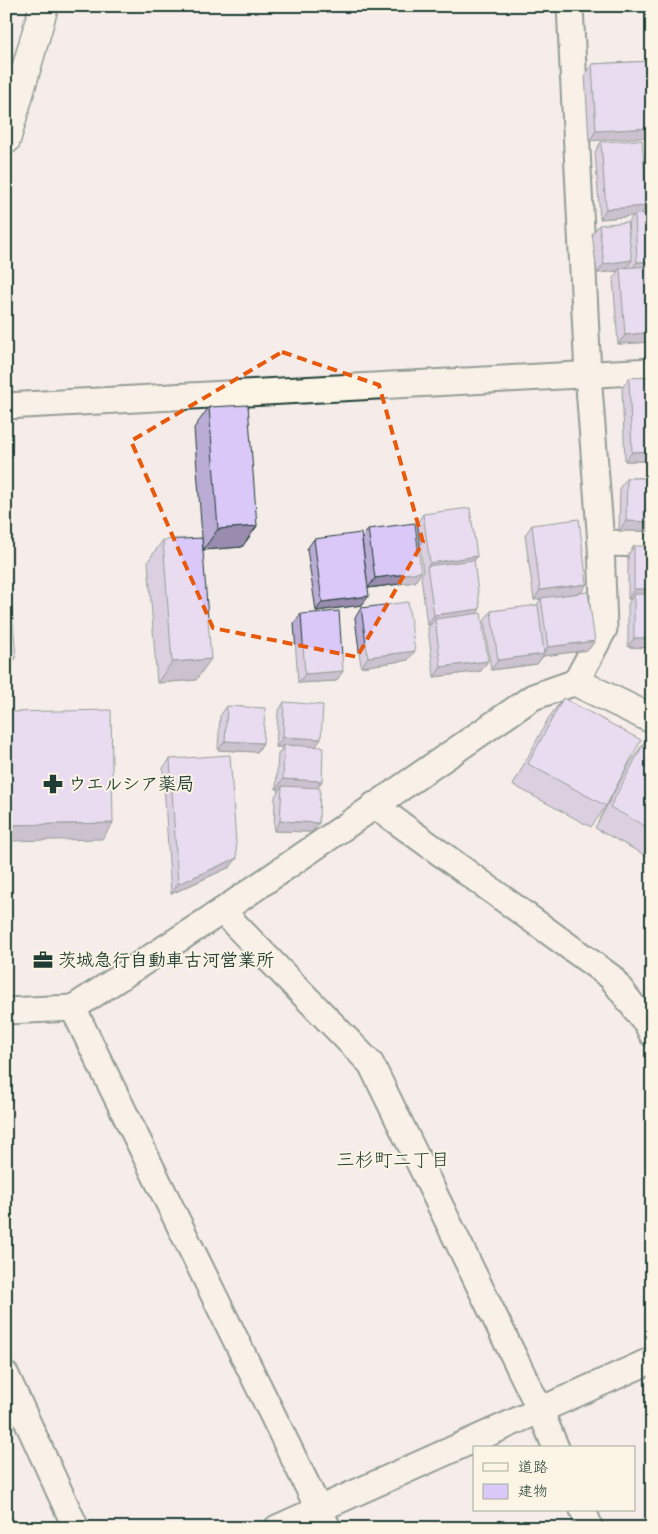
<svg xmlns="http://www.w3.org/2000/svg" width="658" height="1534" font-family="'Architects Daughter','Klee One',sans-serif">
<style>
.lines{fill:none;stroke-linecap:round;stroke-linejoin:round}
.minor-casing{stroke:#1f3d34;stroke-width:29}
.tertiary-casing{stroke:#1f3d34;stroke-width:31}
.trunk-casing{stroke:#1f3d34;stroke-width:31}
.minor{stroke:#fcf5e5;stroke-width:25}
.tertiary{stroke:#fcf5e5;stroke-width:28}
.trunk{stroke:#fcf5e5;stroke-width:28}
.wall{fill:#bbacd6;stroke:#1f3d34}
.shaded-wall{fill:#998cae;stroke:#1f3d34}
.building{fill:#dac8f9;stroke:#1f3d34}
.marked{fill:none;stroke:#e8590c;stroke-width:4;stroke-dasharray:10 6;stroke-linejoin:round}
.labels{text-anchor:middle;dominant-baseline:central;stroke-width:4;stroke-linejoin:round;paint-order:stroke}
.poi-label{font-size:18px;font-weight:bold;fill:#1f3d34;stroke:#fcf5e5;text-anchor:start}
.neighbourhood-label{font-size:19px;fill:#1f3d34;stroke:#fcf5e5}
</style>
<rect width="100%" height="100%" fill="#f5ece9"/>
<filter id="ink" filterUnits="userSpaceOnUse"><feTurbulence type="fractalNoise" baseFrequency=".02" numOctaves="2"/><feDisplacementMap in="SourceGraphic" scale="10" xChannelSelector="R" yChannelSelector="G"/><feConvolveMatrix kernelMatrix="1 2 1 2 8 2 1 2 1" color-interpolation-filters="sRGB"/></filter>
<g filter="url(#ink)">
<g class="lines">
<defs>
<g id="minor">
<polyline points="6,406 652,371"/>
<polyline points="601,543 652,544"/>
<polyline points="374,805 611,977 647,1024 652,1034"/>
<polyline points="222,911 371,1064 540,1410 556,1448"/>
<polyline points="73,1008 328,1528"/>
<polyline points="6,1011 73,1008 222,911 533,697 576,682 604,629 601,543 588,374 570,6"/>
<polyline points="6,1375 76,1528"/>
<polyline points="583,1510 590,1528"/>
<polyline points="277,1528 652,1360"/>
</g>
<polyline id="tertiary" points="576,682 652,719"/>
<polyline id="trunk" points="6,140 44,6"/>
</defs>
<use href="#minor" class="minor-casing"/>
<use href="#tertiary" class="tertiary-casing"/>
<use href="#trunk" class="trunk-casing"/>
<use href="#minor" class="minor"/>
<use href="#tertiary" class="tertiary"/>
<use href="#trunk" class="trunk"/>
</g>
<g class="wall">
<polygon points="652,61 589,141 585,74 592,64"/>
<polygon points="601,142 642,214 652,213 652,342 618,344 613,278 618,271 597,273 592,234 599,225 629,234 628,223 633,216 600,219 595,152"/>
<polygon points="652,377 652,461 625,461 622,388 629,378"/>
<polygon points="209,407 257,526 242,547 203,550 194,428"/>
<polygon points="627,478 652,478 652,527 648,531 619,531 620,487"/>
<polygon points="423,514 477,556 474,561 481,671 434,677 428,628 431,624 427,625 421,576 423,572 417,523"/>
<polygon points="532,525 581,593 595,641 588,650 543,656 537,664 491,670 484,621 491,611 536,606 541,599 534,600 525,535"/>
<polygon points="368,529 421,572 415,582 368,588 362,605 316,611 307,549 314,539 367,580 362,539"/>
<polygon points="163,540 196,680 157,683 148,561"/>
<polygon points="634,546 652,648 628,647 628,604 631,599 628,599 628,555"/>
<polygon points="361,608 408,660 361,667 355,618"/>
<polygon points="301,614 343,671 336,681 298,683 294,623"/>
<polygon points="563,698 606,806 591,827 513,785 548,719"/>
<polygon points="284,702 316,746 322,781 317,788 319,823 312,832 274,831 275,796 280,789 276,789 278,754 283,747 276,747 278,712"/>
<polygon points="227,706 263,743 257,752 218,750 220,716"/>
<polygon points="645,741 652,745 652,859 595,828 630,763"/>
<polygon points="170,759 237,858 230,867 171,894 163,768"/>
</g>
<g class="shaded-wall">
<polygon points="652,128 652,137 589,141 596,131"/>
<polygon points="647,206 640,216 635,214 633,216 600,219 606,209"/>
<polygon points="632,260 625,270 620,268 618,271 597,273 604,264"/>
<polygon points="652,261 652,270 630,271 637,262"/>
<polygon points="652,332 652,342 618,344 625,335"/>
<polygon points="652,451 652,461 625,461 632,452"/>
<polygon points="626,521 652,522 652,527 648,531 619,531"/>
<polygon points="257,526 242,547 203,550 218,529"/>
<polygon points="477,556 470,566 427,567 430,563"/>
<polygon points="421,572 415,582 368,588 375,578"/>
<polygon points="587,584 581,593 534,600 540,590"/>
<polygon points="634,589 652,589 652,599 634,594 631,599 628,599"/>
<polygon points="369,596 362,605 316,611 322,602"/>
<polygon points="480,609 473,619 435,619 431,624 427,625 434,615"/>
<polygon points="634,638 652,638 652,648 628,647"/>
<polygon points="595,641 588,650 543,656 537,664 491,670 498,660 543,654 548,647"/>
<polygon points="415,651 408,660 361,667 368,657"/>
<polygon points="16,658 6,672 6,659"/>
<polygon points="211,659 196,680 157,683 172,662"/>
<polygon points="488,661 481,671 434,677 441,667"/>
<polygon points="343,671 336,681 298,683 305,674"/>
<polygon points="283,737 321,739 314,749 284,745 283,747 276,747"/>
<polygon points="225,741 263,743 257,752 218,750"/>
<polygon points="283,779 322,781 315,791 282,786 280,789 276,789"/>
<polygon points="280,821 319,823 312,832 274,831"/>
<polygon points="113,823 102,839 6,841 6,825"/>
<polygon points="237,858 230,867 171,894 178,884"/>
</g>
<g class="building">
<polygon points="652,61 652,128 596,131 592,64"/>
<polygon points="642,140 647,206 606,209 601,142"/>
<polygon points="652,213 652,261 637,262 635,214"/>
<polygon points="627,222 632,260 604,264 599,225"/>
<polygon points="652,266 652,332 625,335 620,268"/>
<polygon points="652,377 652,451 632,452 629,378"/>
<polygon points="248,405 257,526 218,529 209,407"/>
<polygon points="627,478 652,478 652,522 626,521"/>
<polygon points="470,508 477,556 430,563 423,514"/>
<polygon points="579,519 587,584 540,590 532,525"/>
<polygon points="415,523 421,572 375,578 368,529"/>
<polygon points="361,533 369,596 322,602 314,539"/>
<polygon points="202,538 211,659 172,662 163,540"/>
<rect x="634" y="546" width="18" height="43"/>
<polygon points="6,559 8,559 16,658 6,659"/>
<polygon points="474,560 480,609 434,615 427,566"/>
<polygon points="588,592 595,641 548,647 541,598"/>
<rect x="634" y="594" width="18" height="44"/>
<polygon points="408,602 415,651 368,657 361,608"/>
<polygon points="538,605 544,654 498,660 491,611"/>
<polygon points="339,611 343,671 305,674 301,614"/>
<polygon points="481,613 488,661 441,667 435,619"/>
<polygon points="563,698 641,740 606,806 528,764"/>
<polygon points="284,702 323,705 321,739 283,737"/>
<polygon points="227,706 265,708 263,743 225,741"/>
<polygon points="111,710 113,823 6,825 6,712"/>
<polygon points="645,741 652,745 652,830 610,807"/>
<polygon points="284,745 323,747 322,781 283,779"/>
<polygon points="230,755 237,858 178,884 170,759"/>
<polygon points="282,786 320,788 319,823 280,821"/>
</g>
</g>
<path d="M0 0H658V1534H0ZM282 352 379 385 423 542 357 657 213 628 131 441Z" fill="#f5ece9" fill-opacity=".55" fill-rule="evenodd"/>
<path class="marked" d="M282 352 379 385 423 542 357 657 213 628 131 441Z"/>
<defs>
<symbol id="pharmacy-bare" viewBox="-9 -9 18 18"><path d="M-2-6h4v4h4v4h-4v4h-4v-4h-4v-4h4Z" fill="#1f3d34" stroke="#fcf5e5" stroke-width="2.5" paint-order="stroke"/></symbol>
<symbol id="office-bare" viewBox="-9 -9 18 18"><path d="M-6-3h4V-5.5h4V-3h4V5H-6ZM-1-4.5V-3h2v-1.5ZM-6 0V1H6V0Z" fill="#1f3d34" stroke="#fcf5e5" stroke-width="2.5" paint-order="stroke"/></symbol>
</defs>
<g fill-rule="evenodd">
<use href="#pharmacy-bare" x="39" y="770" width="28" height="28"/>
<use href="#office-bare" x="29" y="946" width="28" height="28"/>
</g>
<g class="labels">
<g class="poi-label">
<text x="68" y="784">ウエルシア薬局</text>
<text x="58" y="960">茨城急行自動車古河営業所</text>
</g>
<g class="neighbourhood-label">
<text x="393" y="1160">三杉町二丁目</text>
</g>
</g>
<rect width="658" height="1534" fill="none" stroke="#fcf5e5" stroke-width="25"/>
<rect x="12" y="12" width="633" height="1509" fill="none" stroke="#1f3d34" stroke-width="2" filter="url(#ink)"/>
<rect x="473" y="1446" width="162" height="65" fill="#fcf5e5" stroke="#a4ab9e"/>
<rect x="483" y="1463" width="25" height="8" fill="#fcf5e5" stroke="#a4ab9e"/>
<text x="518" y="1472" font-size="15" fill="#1f3d34">道路</text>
<rect x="483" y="1484" width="25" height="15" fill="#dac8f9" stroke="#a4ab9e"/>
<text x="518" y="1496" font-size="15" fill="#1f3d34">建物</text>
</svg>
